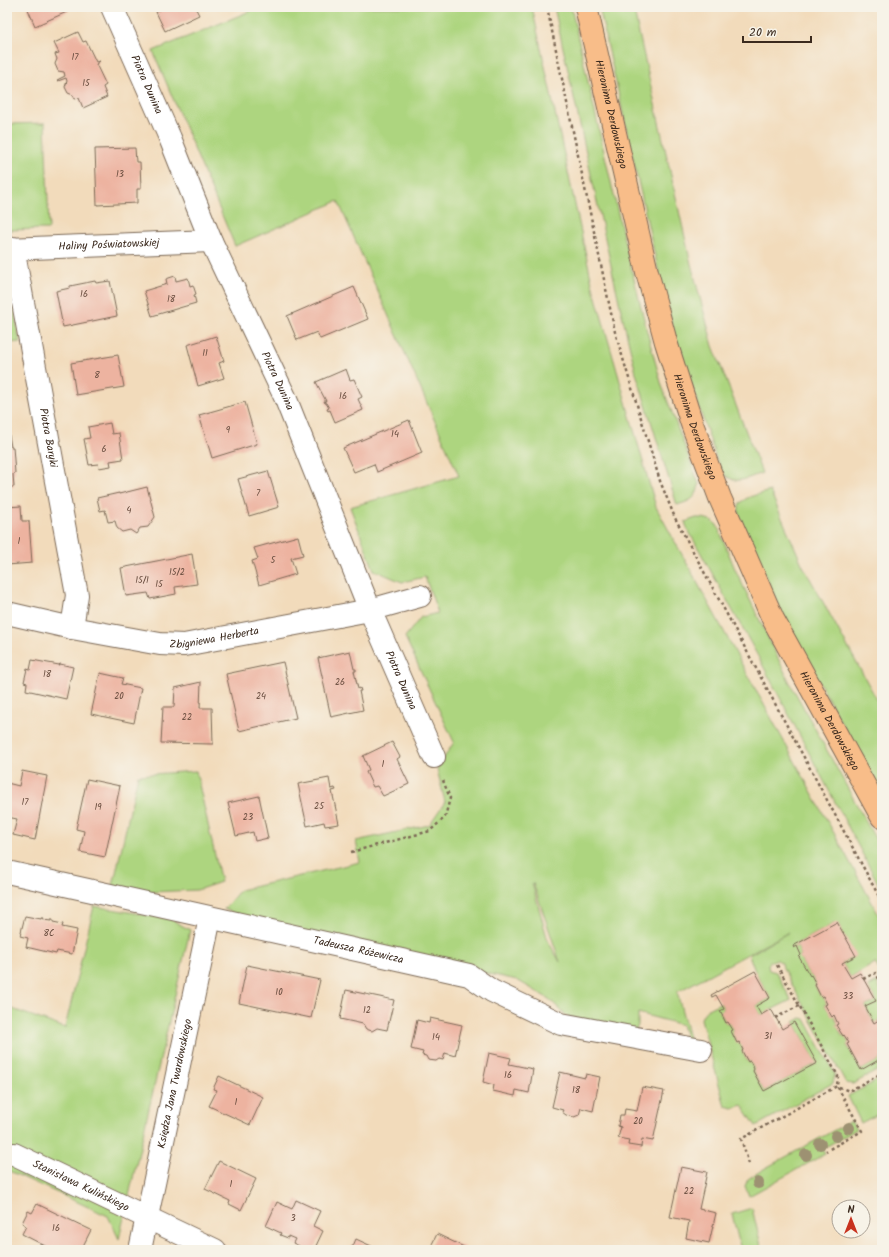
<svg xmlns="http://www.w3.org/2000/svg" width="889" height="1257" font-family="Kalam,sans-serif">
<style>
.green{fill:#add57f;stroke:#74804e;fill-rule:evenodd}
.building{fill:#edb3a0}
.lines{fill:none;stroke-linecap:round;stroke-linejoin:round}
.minor-casing{stroke:#7b6855;stroke-width:24}
.major-casing{stroke:#7b6855;stroke-width:24}
.path{stroke:#7b6855;stroke-width:2.5;stroke-dasharray:3 3;stroke-linecap:butt}
.minor{stroke:#fff;stroke-width:22}
.major{stroke:#f8bd89;stroke-width:22}
.tree{fill:#9d9172}
.labels{text-anchor:middle;dominant-baseline:central;stroke-width:4;stroke-linejoin:round;paint-order:stroke}
.number-label{font-size:9px;fill:#684c3e}
.street-label{font-size:11px;fill:#3b2a1e;stroke:#f7f3e8}
</style>
<rect width="100%" height="100%" fill="#f7f3e8"/>
<filter id="ink" filterUnits="userSpaceOnUse"><feTurbulence type="fractalNoise" baseFrequency=".025" numOctaves="2"/><feDisplacementMap in="SourceGraphic" scale="8" xChannelSelector="R" yChannelSelector="G"/><feConvolveMatrix kernelMatrix="1 2 1 2 8 2 1 2 1" color-interpolation-filters="sRGB"/></filter>
<filter id="wash" filterUnits="userSpaceOnUse"><feTurbulence type="fractalNoise" baseFrequency=".012" numOctaves="4" result="noise"/><feDisplacementMap in="SourceGraphic" scale="16" xChannelSelector="R" yChannelSelector="G"/><feGaussianBlur stdDeviation="0.9" result="paint"/><feColorMatrix in="noise" values="0 0 0 0 0 0 0 0 0 0 0 0 0 0 0 0 0 1.4 0 .05"/><feComposite in="paint" operator="in"/></filter>
<g filter="url(#wash)">
<rect width="100%" height="100%" fill="#f2dbbb"/>
<g class="green">
<path d="M255 7H532L593 287 656 507 882 921V975L875 963 851 978 842 963 855 956 837 922 793 946 794 948 797 946 801 955 799 957 810 976 811 975 816 984 815 985 821 997 823 996 827 1004 825 1005 832 1016 834 1015 838 1024 837 1025 842 1036 844 1035 849 1043 847 1045 861 1070 882 1058V1068L853 1084 846 1083 783 968 782 963C777 959 775 959 770 962L768 966 769 970 776 972 791 1000 761 1015 756 1006 770 998 755 971 749 955 789 932 677 992 690 1042 688 1044 682 1025 638 1013V1025L633 1037 567 1016 549 999 517 980 265 925 224 909 240 890 360 862 356 841 429 825 445 802 437 769 454 742 405 637 421 617 438 613 425 577 402 582 374 570 350 507 459 476 338 201 235 246 153 51 255 9ZM532 883H533L560 962 548 941Z"/>
<path d="M554 7H571L623 235 650 343 662 386 699 484C697 499 690 501 677 505L636 373 620 306Z"/>
<path d="M599 7H633L691 264 713 346 762 473C744 479 737 486 721 472L675 337 657 265Z"/>
<polygon points="45,123 49,229 7,230 7,124"/>
<polygon points="7,279 9,282 20,342 7,343"/>
<path d="M770 491 802 564 882 709V798L783 615 739 517C739 513 738 507 740 504 745 496 761 494 770 491Z"/>
<polygon points="696,518 703,518 710,520 717,525 735,569 789,681 882,851 882,891 760,660 687,528 685,522"/>
<polygon points="196,771 221,882 197,890 151,892 113,886 138,775"/>
<polygon points="94,906 170,919 190,930 119,1239 108,1216 7,1170 7,1007 65,1028"/>
<polygon points="877,982 882,992 882,1018 874,1023 865,1006 876,1001 868,987"/>
<path d="M720 1003 724 1009 720 1012 726 1023 728 1022 733 1030 731 1031 737 1043 739 1042 743 1050 742 1051 748 1062 750 1061 754 1069 753 1071 764 1091 817 1063 794 1022 801 1018 805 1019 835 1074 833 1083 756 1126 742 1105 733 1108 725 1106 701 1019C704 1009 712 1007 720 1003Z"/>
<polygon points="882,1078 882,1112 861,1123 848,1096"/>
<polygon points="851,1121 857,1129 822,1149 825,1154 749,1196 745,1186 748,1179 762,1170"/>
<polygon points="752,1208 762,1250 741,1250 732,1214"/>
</g>
<g id="blocks">
<g class="building">
<polygon points="27,7 68,7 69,11 35,26"/>
<polygon points="158,7 195,7 199,15 165,31 156,12 160,10"/>
<polygon points="78,32 83,42 86,41 96,62 100,61 96,64 106,85 103,87 107,97 83,108 79,98 75,99 73,95 68,93 65,87 67,81 66,78 58,81 57,80 65,76 64,72 58,71 55,64 57,59 55,54 59,53 54,43"/>
<polygon points="135,148 136,162 140,162 141,189 137,189 137,203 97,205 95,149"/>
<polygon points="175,276 176,281 188,278 190,286 193,285 196,294 194,295 196,303 152,316 144,291 167,284 166,279"/>
<polygon points="95,281 96,283 110,281 117,316 63,327 56,291 70,288 70,286"/>
<polygon points="354,287 368,319 320,339 317,332 297,340 287,316"/>
<polygon points="216,336 224,361 219,363 224,378 198,386 187,345"/>
<polygon points="118,355 124,387 76,395 71,363"/>
<polygon points="346,369 350,380 354,379 362,397 358,399 363,410 335,422 330,410 328,411 327,409 329,408 326,403 325,403 324,401 326,401 316,382"/>
<polygon points="245,402 257,444 212,458 199,415"/>
<polygon points="409,420 422,453 377,472 374,464 354,472 343,448"/>
<polygon points="110,423 112,434 119,433 123,459 110,461 111,466 99,468 98,464 89,465 84,439 90,438 88,427"/>
<polygon points="7,435 9,435 11,447 13,447 15,473 13,474 14,487 7,487"/>
<polygon points="268,471 279,507 249,516 238,479"/>
<polygon points="147,487 155,517 148,527 140,528 136,534 130,530 122,532 117,528 115,521 108,522 105,510 100,511 97,498 119,493 119,494"/>
<polygon points="21,506 22,521 29,521 32,563 7,565 7,507"/>
<polygon points="298,536 303,555 291,558 296,574 259,585 252,561 258,559 254,548"/>
<polygon points="192,554 197,584 175,587 176,594 150,599 148,593 126,596 121,568"/>
<polygon points="350,651 354,669 356,669 356,671 354,671 358,689 360,688 361,691 359,691 363,710 331,717 318,658"/>
<polygon points="32,660 59,665 60,664 73,667 66,699 26,690 27,683 24,682 27,669 30,670"/>
<polygon points="283,662 296,718 239,731 226,674"/>
<polygon points="100,673 123,678 121,684 141,688 134,723 91,714"/>
<polygon points="201,682 200,708 212,708 213,744 161,743 163,707 174,707 175,688"/>
<polygon points="392,742 400,757 397,759 409,784 383,796 377,786 373,787 366,772 369,770 363,756"/>
<polygon points="22,771 47,776 35,840 13,835 17,819 7,817 7,783 19,786"/>
<polygon points="329,778 331,789 335,788 336,790 332,791 339,824 325,826 324,822 307,826 298,784"/>
<polygon points="87,779 120,786 105,857 80,852 84,831 76,829"/>
<polygon points="259,796 268,838 255,841 253,832 236,836 228,803"/>
<polygon points="25,916 41,919 41,918 44,918 43,920 51,921 51,920 53,920 53,922 63,924 62,927 77,930 72,954 57,951 56,954 26,947 28,938 20,936"/>
<polygon points="837,922 856,956 842,963 851,978 860,973 876,1001 865,1006 874,1023 882,1018 882,1058 861,1070 847,1044 849,1043 844,1035 843,1036 836,1025 838,1024 834,1015 832,1017 825,1005 827,1004 823,996 821,997 815,985 816,984 811,975 810,976 799,957 801,955 797,946 794,948 793,946"/>
<polygon points="247,965 320,980 311,1018 239,1003"/>
<polygon points="755,971 770,998 756,1006 761,1015 771,1009 782,1029 794,1022 817,1063 764,1091 753,1071 754,1069 750,1061 748,1062 742,1051 743,1050 739,1042 737,1043 731,1031 733,1030 728,1022 726,1023 720,1011 724,1009 716,995 712,997 711,995"/>
<polygon points="346,990 394,1000 387,1030 377,1028 372,1031 366,1029 363,1024 340,1019"/>
<polygon points="430,1018 462,1025 455,1056 445,1053 443,1060 439,1059 436,1061 428,1060 426,1056 422,1055 423,1052 411,1049 417,1020 429,1023"/>
<polygon points="489,1053 511,1058 509,1064 533,1069 529,1093 516,1090 515,1096 493,1091 494,1085 483,1082"/>
<polygon points="560,1072 585,1078 586,1074 600,1077 593,1111 581,1108 579,1115 574,1117 566,1115 562,1112 563,1110 552,1107"/>
<polygon points="219,1076 263,1097 250,1125 209,1106 217,1090 213,1089"/>
<polygon points="642,1087 664,1091 653,1141 642,1139 641,1147 628,1145 629,1140 618,1138 621,1127 618,1126 620,1115 624,1115 625,1109 637,1111"/>
<polygon points="219,1161 256,1179 241,1210 229,1204 230,1201 205,1189"/>
<polygon points="681,1167 707,1172 699,1209 716,1213 709,1243 686,1238 689,1221 670,1217"/>
<polygon points="296,1200 320,1211 313,1226 323,1231 314,1250 307,1250 293,1243 295,1239 288,1236 288,1238 280,1235 281,1233 266,1226 277,1202 292,1209"/>
<polygon points="37,1204 91,1230 81,1250 63,1250 59,1248 58,1250 53,1250 22,1234 26,1226 22,1223 28,1211 32,1213"/>
<polygon points="437,1234 464,1247 463,1250 429,1250"/>
<polygon points="356,1239 380,1250 347,1250 353,1246"/>
</g>
</g>
</g>
<g filter="url(#ink)">
<use href="#blocks" fill-opacity="0" stroke="#7b6855" stroke-width="1"/>
<g class="lines">
<defs>
<g id="minor">
<path id="s1" d="M112 7 170 138 211 241 285 397 370 610 434 757"/>
<path id="s2" d="M13 248 77 595 72 628"/>
<path id="s3" d="M7 249 211 241"/>
<path id="s4" d="M7 613 72 628 160 644 184 645 370 610 420 596"/>
<path id="s5" d="M7 872 469 975 492 991 561 1024 701 1050"/>
<path id="s6" d="M14 1154 215 1250"/>
<path id="s7" d="M140 1250 210 918"/>
</g>
<g id="major">
<path id="s8" d="M586 7 647 272 666 342 692 424 720 498 773 619 882 817"/>
</g>
</defs>
<use href="#minor" class="minor-casing"/>
<use href="#major" class="major-casing"/>
<g class="path">
<polyline points="547,7 615,332 660,481 675,518 882,902"/>
<polyline points="351,852 430,831 445,817 450,798 442,778"/>
<polyline points="777,965 838,1076 837,1086 862,1131 826,1151"/>
<polyline points="863,979 876,973 882,985"/>
<polyline points="775,1018 799,1006"/>
<polyline points="749,1164 741,1139 837,1086 849,1091 882,1073"/>
</g>
<use href="#minor" class="minor"/>
<use href="#major" class="major"/>
</g>
<g class="tree">
<circle cx="849" cy="1128" r="6"/>
<circle cx="836" cy="1136" r="6"/>
<circle cx="820" cy="1144" r="6"/>
<circle cx="806" cy="1155" r="6"/>
<circle cx="758" cy="1183" r="6"/>
</g>
</g>
<g class="labels">
<g class="number-label">
<text x="75" y="57">17</text>
<text x="86" y="83">15</text>
<text x="120" y="174">13</text>
<text x="84" y="294">16</text>
<text x="171" y="299">18</text>
<text x="205" y="353">11</text>
<text x="97" y="375">8</text>
<text x="343" y="396">16</text>
<text x="228" y="430">9</text>
<text x="395" y="434">14</text>
<text x="104" y="449">6</text>
<text x="258" y="493">7</text>
<text x="129" y="510">4</text>
<text x="19" y="541">1</text>
<text x="273" y="560">5</text>
<text x="177" y="572">15/2</text>
<text x="142" y="580">15/1</text>
<text x="159" y="584">15</text>
<text x="47" y="674">18</text>
<text x="340" y="682">26</text>
<text x="119" y="696">20</text>
<text x="261" y="696">24</text>
<text x="187" y="717">22</text>
<text x="383" y="764">1</text>
<text x="25" y="802">17</text>
<text x="319" y="806">25</text>
<text x="98" y="807">19</text>
<text x="248" y="817">23</text>
<text x="49" y="933">8C</text>
<text x="279" y="992">10</text>
<text x="848" y="996">33</text>
<text x="367" y="1010">12</text>
<text x="768" y="1036">31</text>
<text x="436" y="1037">14</text>
<text x="508" y="1075">16</text>
<text x="576" y="1090">18</text>
<text x="236" y="1102">1</text>
<text x="638" y="1121">20</text>
<text x="231" y="1184">1</text>
<text x="689" y="1191">22</text>
<text x="293" y="1218">3</text>
<text x="56" y="1228">16</text>
</g>
<g class="street-label">
<text stroke="none"><textPath href="#s1" startOffset="85">Piotra Dunina</textPath></text>
<text stroke="none"><textPath href="#s8" startOffset="110">Hieronima Derdowskiego</textPath></text>
<text stroke="none"><textPath href="#s3" startOffset="102">Haliny Poświatowskiej</textPath></text>
<text stroke="none"><textPath href="#s1" startOffset="409">Piotra Dunina</textPath></text>
<text stroke="none"><textPath href="#s8" startOffset="434">Hieronima Derdowskiego</textPath></text>
<text stroke="none"><textPath href="#s2" startOffset="193">Piotra Baryki</textPath></text>
<text stroke="none"><textPath href="#s4" startOffset="211">Zbigniewa Herberta</textPath></text>
<text stroke="none"><textPath href="#s1" startOffset="733">Piotra Dunina</textPath></text>
<text stroke="none"><textPath href="#s8" startOffset="758">Hieronima Derdowskiego</textPath></text>
<text stroke="none"><textPath href="#s5" startOffset="360">Tadeusza Różewicza</textPath></text>
<text stroke="none"><textPath href="#s7" startOffset="170">Księdza Jana Twardowskiego</textPath></text>
<text stroke="none"><textPath href="#s6" startOffset="74">Stanisława Kulińskiego</textPath></text>
</g>
</g>
<rect width="889" height="1257" fill="none" stroke="#f7f3e8" stroke-width="24"/>
<g transform="translate(851 1219)"><circle r="19" fill="#f7f3e8" stroke="#aca397"/>
<path d="M0-3L7 15L0 10L-7 15Z" fill="#c8321e"/>
<text y="-6" font-size="11" font-weight="bold" text-anchor="middle" fill="#3b2a1e">N</text>
</g>
<path d="M743 36v6h68v-6" fill="none" stroke="#3b2a1e" stroke-width="2"/>
<text x="749" y="36" font-size="12" fill="#3b2a1e" stroke="#f7f3e8" stroke-width="3" paint-order="stroke">20 m</text>
</svg>
